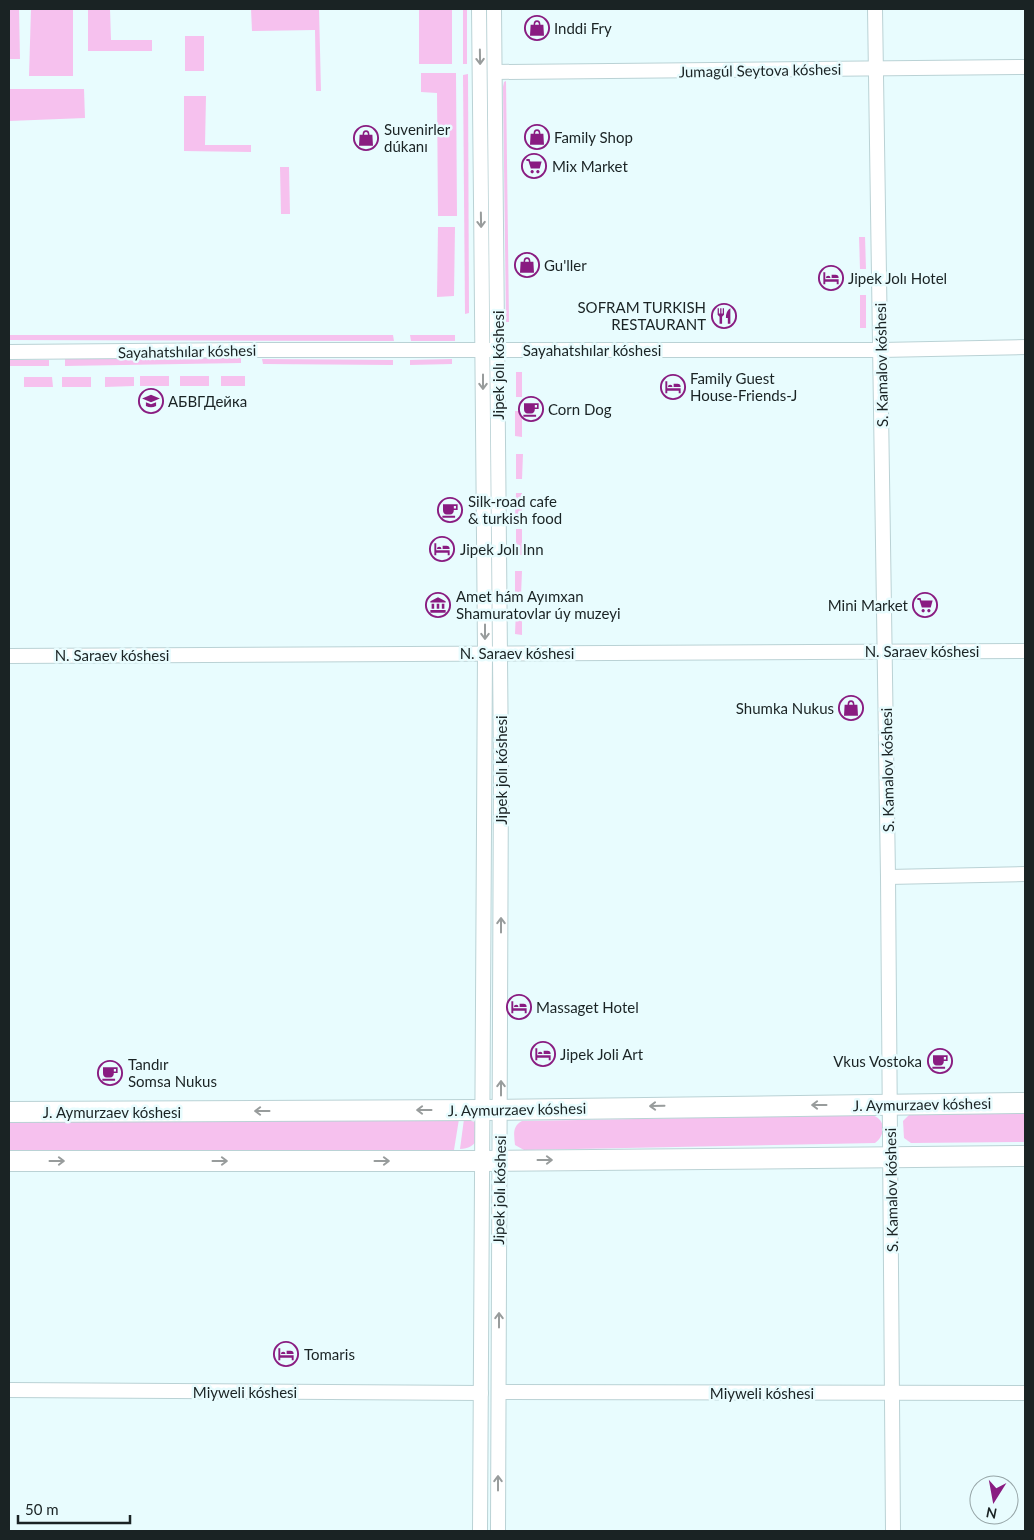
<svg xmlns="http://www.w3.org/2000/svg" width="1034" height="1540" font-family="Lato,sans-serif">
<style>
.green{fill:#f6c1ee}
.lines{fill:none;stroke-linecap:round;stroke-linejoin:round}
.street-casing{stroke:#bad2d5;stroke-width:16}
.secondary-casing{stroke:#bad2d5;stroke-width:22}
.street{stroke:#fff;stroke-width:14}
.secondary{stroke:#fff;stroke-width:20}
.oneway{stroke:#989c9c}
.labels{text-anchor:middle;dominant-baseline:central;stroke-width:5;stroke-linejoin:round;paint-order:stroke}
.poi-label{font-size:15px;fill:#1a2324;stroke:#e8fcfe;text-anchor:start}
.street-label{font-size:15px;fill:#1a2324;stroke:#e8fcfe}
</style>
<rect width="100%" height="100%" fill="#e8fcfe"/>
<g class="green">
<polygon points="9,9 19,9 20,59 9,59"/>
<polygon points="31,9 73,9 73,76 29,76"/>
<polygon points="88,9 110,9 111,40 152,40 152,51 88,51"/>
<polygon points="251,9 319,9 321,91 316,91 315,30 252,31"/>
<rect x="419" y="9" width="33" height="55"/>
<rect x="463" y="9" width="4" height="55"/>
<rect x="185" y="36" width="19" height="35"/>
<polygon points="421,73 456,73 457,216 438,216 437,93 421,92"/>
<polygon points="468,74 469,313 465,314 463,75"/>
<polygon points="506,81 509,322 506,322 503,87 504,82"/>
<polygon points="9,89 84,89 85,118 9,121"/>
<polygon points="184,96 206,96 205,145 251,145 251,152 184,151"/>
<polygon points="280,167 289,167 290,214 281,214"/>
<polygon points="438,227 455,227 454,296 437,297"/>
<polygon points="859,237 865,237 866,269 860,269"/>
<rect x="860" y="295" width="6" height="33"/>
<polygon points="9,335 393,335 394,341 9,340"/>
<polygon points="410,335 455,335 455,341 411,341"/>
<polygon points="241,358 241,363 65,366 65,359"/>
<polygon points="262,359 393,360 393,365 263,364"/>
<polygon points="452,359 452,364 410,365 410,360"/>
<rect x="9" y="360" width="40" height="6"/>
<rect x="516" y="372" width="6" height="25"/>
<rect x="140" y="376" width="29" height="10"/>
<rect x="180" y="376" width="29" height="10"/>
<rect x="221" y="376" width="24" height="10"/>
<polygon points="24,377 52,377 53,387 24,387"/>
<rect x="62" y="377" width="29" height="10"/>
<polygon points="105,377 134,377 134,386 105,387"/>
<polygon points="515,411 522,411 522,437 515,436"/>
<polygon points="516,454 523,454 522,479 516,479"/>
<polygon points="516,493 522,493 522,518 515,518"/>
<rect x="516" y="529" width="6" height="26"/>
<polygon points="515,571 522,571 521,596 515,596"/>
<polygon points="516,609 522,609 522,635 515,634"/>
<polygon points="1025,1112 1025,1142 911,1143 904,1138 903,1121 910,1114"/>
<path d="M872 1115C886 1119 886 1135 875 1143L524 1150 515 1145C514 1135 512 1126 522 1121Z"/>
<polygon points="459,1119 454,1150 9,1153 9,1121"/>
<path d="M464 1119 475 1122C481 1137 477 1148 460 1149Z"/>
</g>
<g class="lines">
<defs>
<g id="street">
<path d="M479 9C481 223 484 437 485 651 486 945 482 1238 480 1531"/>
<polyline points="494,9 501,766 498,1531"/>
<polyline points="875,9 888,877 893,1531"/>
<polyline points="495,72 1025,67"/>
<polyline points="9,352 249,350 881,350 1025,347"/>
<polyline points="9,656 1025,651"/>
<polyline points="888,877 1025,874"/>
<polyline points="9,1390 481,1393"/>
<polyline points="499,1392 1025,1393"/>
</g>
<g id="secondary">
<polyline points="9,1112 484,1110 1025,1103"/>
<polyline points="9,1161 482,1161 1025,1156"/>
</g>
</defs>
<use href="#street" class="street-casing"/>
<use href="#secondary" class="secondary-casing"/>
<use href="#street" class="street"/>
<use href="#secondary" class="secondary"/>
</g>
<defs><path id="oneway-shaft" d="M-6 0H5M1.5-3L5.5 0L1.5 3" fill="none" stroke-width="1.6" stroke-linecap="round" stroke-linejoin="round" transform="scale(1.25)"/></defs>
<g class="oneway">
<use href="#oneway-shaft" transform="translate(480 57) rotate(89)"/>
<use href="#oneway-shaft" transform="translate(481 220) rotate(89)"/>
<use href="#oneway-shaft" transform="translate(483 382) rotate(90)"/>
<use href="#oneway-shaft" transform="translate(485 632) rotate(90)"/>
<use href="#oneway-shaft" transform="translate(501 925) rotate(-90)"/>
<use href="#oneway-shaft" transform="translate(501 1088) rotate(-90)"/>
<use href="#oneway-shaft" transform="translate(819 1105) rotate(180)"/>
<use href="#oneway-shaft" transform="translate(657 1106) rotate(179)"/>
<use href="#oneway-shaft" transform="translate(424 1110) rotate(180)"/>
<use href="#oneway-shaft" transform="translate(262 1111) rotate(180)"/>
<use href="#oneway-shaft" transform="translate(545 1160)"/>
<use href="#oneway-shaft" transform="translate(57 1161)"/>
<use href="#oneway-shaft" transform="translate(220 1161)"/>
<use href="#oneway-shaft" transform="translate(382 1161)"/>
<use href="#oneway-shaft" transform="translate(499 1320) rotate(-90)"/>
<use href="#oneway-shaft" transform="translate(498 1483) rotate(-90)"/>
</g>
<defs>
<symbol id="shop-ring" viewBox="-11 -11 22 22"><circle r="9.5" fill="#e8fcfe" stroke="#891c81" stroke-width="1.5"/><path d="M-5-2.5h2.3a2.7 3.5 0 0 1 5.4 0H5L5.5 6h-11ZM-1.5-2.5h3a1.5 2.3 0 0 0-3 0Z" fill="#891c81"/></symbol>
<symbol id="supermarket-ring" viewBox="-11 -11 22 22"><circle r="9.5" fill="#e8fcfe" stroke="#891c81" stroke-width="1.5"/><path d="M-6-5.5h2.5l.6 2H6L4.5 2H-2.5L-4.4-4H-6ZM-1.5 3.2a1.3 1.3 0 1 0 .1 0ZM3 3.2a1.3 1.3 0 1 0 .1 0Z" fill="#891c81"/></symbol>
<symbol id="hotel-ring" viewBox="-11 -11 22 22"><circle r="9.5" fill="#e8fcfe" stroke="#891c81" stroke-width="1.5"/><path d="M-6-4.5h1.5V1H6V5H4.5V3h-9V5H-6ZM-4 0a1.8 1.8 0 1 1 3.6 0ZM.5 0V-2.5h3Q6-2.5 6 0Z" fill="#891c81"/></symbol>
<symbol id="restaurant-ring" viewBox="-11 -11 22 22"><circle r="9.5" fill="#e8fcfe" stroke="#891c81" stroke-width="1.5"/><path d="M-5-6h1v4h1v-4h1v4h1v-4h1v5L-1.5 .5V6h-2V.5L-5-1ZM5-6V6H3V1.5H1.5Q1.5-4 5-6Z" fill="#891c81"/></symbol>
<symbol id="school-ring" viewBox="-11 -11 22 22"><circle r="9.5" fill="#e8fcfe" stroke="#891c81" stroke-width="1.5"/><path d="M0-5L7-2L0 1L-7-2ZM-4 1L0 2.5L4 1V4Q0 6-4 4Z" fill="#891c81"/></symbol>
<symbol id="cafe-ring" viewBox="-11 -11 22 22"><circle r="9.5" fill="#e8fcfe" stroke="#891c81" stroke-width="1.5"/><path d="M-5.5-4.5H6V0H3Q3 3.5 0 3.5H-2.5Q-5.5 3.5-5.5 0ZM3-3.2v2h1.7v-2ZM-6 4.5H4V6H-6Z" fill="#891c81"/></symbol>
<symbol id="museum-ring" viewBox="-11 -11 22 22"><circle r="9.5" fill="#e8fcfe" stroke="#891c81" stroke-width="1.5"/><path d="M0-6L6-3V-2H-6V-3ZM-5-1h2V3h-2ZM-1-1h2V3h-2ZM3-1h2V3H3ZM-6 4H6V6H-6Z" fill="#891c81"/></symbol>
</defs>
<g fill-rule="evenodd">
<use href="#shop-ring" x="523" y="14" width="28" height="28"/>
<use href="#shop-ring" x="523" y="123" width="28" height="28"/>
<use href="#shop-ring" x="352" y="124" width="28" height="28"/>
<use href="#supermarket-ring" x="520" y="152" width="28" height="28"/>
<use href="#shop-ring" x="513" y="251" width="28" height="28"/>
<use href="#hotel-ring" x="817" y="264" width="28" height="28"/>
<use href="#restaurant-ring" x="710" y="302" width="28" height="28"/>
<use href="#hotel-ring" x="659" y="373" width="28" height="28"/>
<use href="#school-ring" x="137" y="387" width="28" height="28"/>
<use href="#cafe-ring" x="517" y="395" width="28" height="28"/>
<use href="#cafe-ring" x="436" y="496" width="28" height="28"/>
<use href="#hotel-ring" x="428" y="535" width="28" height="28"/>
<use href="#museum-ring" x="424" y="591" width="28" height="28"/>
<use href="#supermarket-ring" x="911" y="591" width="28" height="28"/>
<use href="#shop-ring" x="837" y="694" width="28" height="28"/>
<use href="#hotel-ring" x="505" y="993" width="28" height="28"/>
<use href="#hotel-ring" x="529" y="1040" width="28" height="28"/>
<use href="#cafe-ring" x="926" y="1047" width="28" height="28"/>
<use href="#cafe-ring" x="96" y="1059" width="28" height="28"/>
<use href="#hotel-ring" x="272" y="1340" width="28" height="28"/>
</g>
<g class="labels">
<g class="poi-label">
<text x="554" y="28">Inddi Fry</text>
<text x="384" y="129">Suvenirler<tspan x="384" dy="17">dúkanı</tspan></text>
<text x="554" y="137">Family Shop</text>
<text x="552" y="166">Mix Market</text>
<text x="544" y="265">Gu'ller</text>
<text x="848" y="278">Jipek Jolı Hotel</text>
<text x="706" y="307" text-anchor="end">SOFRAM TURKISH<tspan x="706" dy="17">RESTAURANT</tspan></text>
<text x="690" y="378">Family Guest<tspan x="690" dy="17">House-Friends-J</tspan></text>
<text x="168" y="401">АБВГДейка</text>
<text x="548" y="409">Corn Dog</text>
<text x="468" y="501">Silk-road cafe<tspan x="468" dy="17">&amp; turkish food</tspan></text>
<text x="460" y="549">Jipek Jolı Inn</text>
<text x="456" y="596">Amet hám Ayımxan<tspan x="456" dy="17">Shamuratovlar úy muzeyi</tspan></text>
<text x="908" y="605" text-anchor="end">Mini Market</text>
<text x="834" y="708" text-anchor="end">Shumka Nukus</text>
<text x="536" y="1007">Massaget Hotel</text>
<text x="560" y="1054">Jipek Joli Art</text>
<text x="922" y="1061" text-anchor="end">Vkus Vostoka</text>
<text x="128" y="1064">Tandır<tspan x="128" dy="17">Somsa Nukus</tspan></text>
<text x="304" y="1354">Tomaris</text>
</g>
<g class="street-label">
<text transform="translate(760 70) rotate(-1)">Jumagúl Seytova kóshesi</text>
<text x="592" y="350">Sayahatshılar kóshesi</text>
<text transform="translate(187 351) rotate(-1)">Sayahatshılar kóshesi</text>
<text transform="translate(498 365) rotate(-90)">Jipek jolı kóshesi</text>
<text transform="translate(881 365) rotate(-91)">S. Kamalov kóshesi</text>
<text x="922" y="651">N. Saraev kóshesi</text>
<text x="517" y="653">N. Saraev kóshesi</text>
<text x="112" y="655">N. Saraev kóshesi</text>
<text transform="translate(501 770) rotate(-90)">Jipek jolı kóshesi</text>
<text transform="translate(887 770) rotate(-91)">S. Kamalov kóshesi</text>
<text transform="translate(922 1104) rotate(-1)">J. Aymurzaev kóshesi</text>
<text transform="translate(517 1109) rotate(-1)">J. Aymurzaev kóshesi</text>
<text x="112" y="1112">J. Aymurzaev kóshesi</text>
<text transform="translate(499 1190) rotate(-89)">Jipek jolı kóshesi</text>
<text transform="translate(891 1190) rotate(-91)">S. Kamalov kóshesi</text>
<text x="245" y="1392">Miyweli kóshesi</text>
<text x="762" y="1393">Miyweli kóshesi</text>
</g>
</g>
<rect width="1034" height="1540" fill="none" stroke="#1a2324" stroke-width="20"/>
<g transform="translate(994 1500) rotate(191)"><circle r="24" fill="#e8fcfe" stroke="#96a5a7"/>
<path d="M0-4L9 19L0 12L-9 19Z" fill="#891c81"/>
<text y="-8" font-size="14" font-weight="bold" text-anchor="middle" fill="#1a2324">N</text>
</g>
<path d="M18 1515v8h112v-8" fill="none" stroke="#1a2324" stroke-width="2.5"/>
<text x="25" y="1515" font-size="15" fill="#1a2324" stroke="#e8fcfe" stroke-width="4" paint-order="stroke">50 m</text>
</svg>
